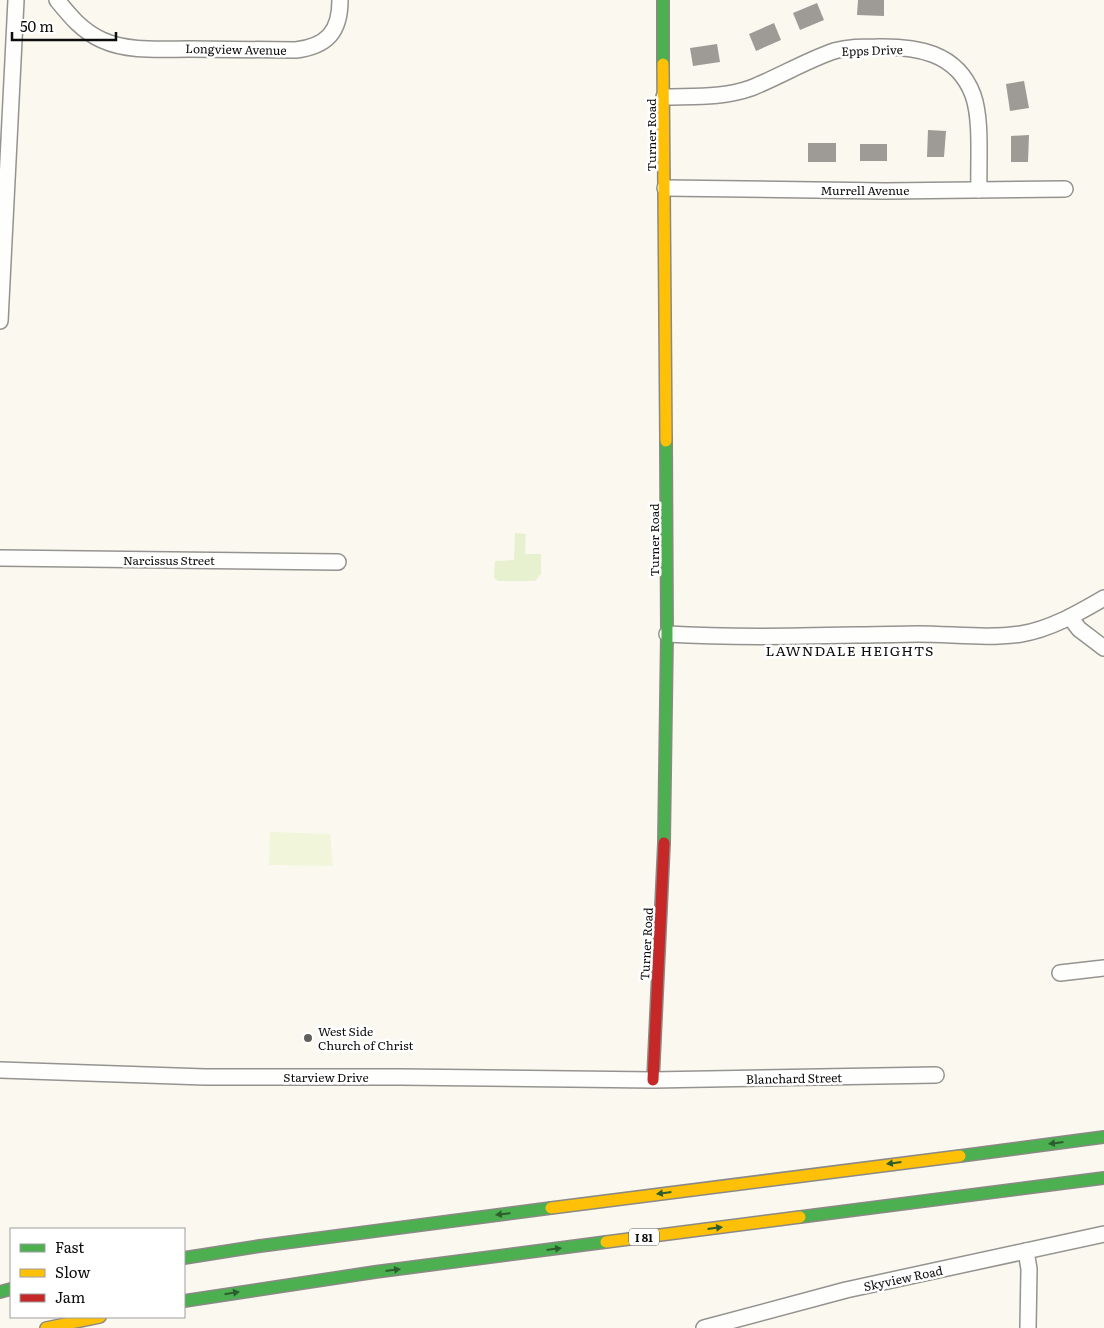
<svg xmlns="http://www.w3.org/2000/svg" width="1104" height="1328" font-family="Literata,serif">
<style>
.green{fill:#e8f1cf}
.pitch{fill:#f1f5d9}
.building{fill:#9e9a96}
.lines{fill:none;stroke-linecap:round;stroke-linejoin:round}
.street-casing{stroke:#94938f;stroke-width:18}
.fast-casing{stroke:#8b8986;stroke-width:14}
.slow-casing{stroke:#8b8986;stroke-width:14}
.jam-casing{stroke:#8b8986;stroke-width:14}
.street{stroke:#fefefd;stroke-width:15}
.fast{stroke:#4caf50;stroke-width:11}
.slow{stroke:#ffc107;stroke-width:11}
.jam{stroke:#c62828;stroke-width:11}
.oneway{fill:#2c5e2e}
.poi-dot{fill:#605f5c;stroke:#fff;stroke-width:2}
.labels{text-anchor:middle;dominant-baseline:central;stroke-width:5;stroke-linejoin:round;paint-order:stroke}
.shield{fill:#fff;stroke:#565656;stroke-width:1}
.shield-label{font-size:11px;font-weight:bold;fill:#0d0d0d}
.street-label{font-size:12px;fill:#0d0d0d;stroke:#fff}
.poi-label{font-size:12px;fill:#0d0d0d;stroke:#fff;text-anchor:start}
.neighbourhood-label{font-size:14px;letter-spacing:1px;fill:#0d0d0d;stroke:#fff}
</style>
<rect width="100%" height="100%" fill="#fbf8f0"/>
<polygon class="green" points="515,533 526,534 525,554 541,554 541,574 535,581 498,581 494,578 495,561 514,560"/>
<polygon class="pitch" points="270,832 330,834 333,866 269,865"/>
<g class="building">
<polygon points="858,0 884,0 884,16 857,15"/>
<polygon points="817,3 824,20 800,30 793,13"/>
<polygon points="774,23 781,40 756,51 749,34"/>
<polygon points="717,44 720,62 693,66 690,48"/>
<polygon points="1024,81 1029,108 1010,111 1006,84"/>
<polygon points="928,130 946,131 944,157 927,157"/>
<polygon points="1029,135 1028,162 1011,162 1011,136"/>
<rect x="808" y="143" width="28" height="19"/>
<rect x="860" y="144" width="27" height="17"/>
</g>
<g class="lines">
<defs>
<g id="street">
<path d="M57 0C70 16 82 31 102 40 128 52 161 49 189 49 225 49 261 50 296 50 327 46 340 32 340 0"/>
<path d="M664 97C694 96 723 98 751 88 779 77 805 61 834 51 848 47 862 47 876 47 916 46 957 52 973 95 982 120 978 162 979 190"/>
<polyline points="665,188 885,191 1065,189"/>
<polyline points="0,321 16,0"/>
<polyline points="0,558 338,562"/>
<polyline points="1070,617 1079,629 1104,648"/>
<path d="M667 634C751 639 835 635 918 634 952 634 987 639 1021 634 1051 629 1078 613 1104 598"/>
<polyline points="1060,973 1104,968"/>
<polyline points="0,1070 205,1077 400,1077 653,1080 936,1075"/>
<polyline points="1026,1251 1029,1269 1028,1328"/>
<polyline points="704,1328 846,1290 1104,1234"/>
</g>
<g id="fast">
<polyline points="663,0 663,64"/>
<polyline points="664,843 667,634 666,441"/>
<polyline points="960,1156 1104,1137"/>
<polyline points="800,1217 1104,1178"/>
<polyline points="184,1258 260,1246 551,1208"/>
<polyline points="0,1292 11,1289"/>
<polyline points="184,1301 375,1272 606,1242"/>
</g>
<g id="slow">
<polyline points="663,64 666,441"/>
<polyline points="551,1208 960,1156"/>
<polyline points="606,1242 800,1217"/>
<polyline points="46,1328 100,1317"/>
</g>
<polyline id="jam" points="653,1080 664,843"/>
</defs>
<use href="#street" class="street-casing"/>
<use href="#fast" class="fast-casing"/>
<use href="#slow" class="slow-casing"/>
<use href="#jam" class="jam-casing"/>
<use href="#street" class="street"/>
<use href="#fast" class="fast"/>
<use href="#slow" class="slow"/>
<use href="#jam" class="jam"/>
</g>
<defs><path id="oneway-solid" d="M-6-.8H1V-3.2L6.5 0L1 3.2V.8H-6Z" transform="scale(1.25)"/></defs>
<g class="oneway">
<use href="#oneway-solid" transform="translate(1056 1143) rotate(173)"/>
<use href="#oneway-solid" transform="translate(894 1163) rotate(173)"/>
<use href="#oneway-solid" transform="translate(664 1193) rotate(173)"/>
<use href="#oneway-solid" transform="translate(503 1214) rotate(173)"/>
<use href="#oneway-solid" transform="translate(715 1228) rotate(-7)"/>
<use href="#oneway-solid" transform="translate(554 1249) rotate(-7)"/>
<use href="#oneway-solid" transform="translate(393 1270) rotate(-7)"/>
<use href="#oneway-solid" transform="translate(232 1293) rotate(-9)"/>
</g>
<circle class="poi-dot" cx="308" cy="1038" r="5"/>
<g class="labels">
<rect class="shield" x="629" y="1228.5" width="30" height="17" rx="4"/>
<g class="shield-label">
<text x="644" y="1237">I 81</text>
</g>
<g class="street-label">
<text transform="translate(236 49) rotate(1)">Longview Avenue</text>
<text transform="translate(872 50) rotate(-2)">Epps Drive</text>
<text transform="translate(651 135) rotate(-90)">Turner Road</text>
<text x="865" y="190">Murrell Avenue</text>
<text transform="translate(654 540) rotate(-90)">Turner Road</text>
<text x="169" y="560">Narcissus Street</text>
<text transform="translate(646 944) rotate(-87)">Turner Road</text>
<text x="326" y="1077">Starview Drive</text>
<text transform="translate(794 1078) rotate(-1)">Blanchard Street</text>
<text transform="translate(903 1278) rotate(-12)">Skyview Road</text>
</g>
<g class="poi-label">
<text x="318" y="1031">West Side<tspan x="318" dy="14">Church of Christ</tspan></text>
</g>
<g class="neighbourhood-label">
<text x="850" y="650">LAWNDALE HEIGHTS</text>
</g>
</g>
<rect x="10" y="1228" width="175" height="90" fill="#ffffff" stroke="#9e9e9e"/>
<rect x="20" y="1244" width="25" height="8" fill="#4caf50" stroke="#9e9e9e"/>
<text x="55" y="1253" font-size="15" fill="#0d0d0d">Fast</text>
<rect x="20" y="1269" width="25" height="8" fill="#ffc107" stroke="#9e9e9e"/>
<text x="55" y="1278" font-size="15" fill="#0d0d0d">Slow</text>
<rect x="20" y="1294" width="25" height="8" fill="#c62828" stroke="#9e9e9e"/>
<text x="55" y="1303" font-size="15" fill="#0d0d0d">Jam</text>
<path d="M12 32v8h104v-8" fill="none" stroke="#0d0d0d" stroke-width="2.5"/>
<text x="20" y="32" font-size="15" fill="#0d0d0d" stroke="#ffffff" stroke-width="4" paint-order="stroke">50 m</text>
</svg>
